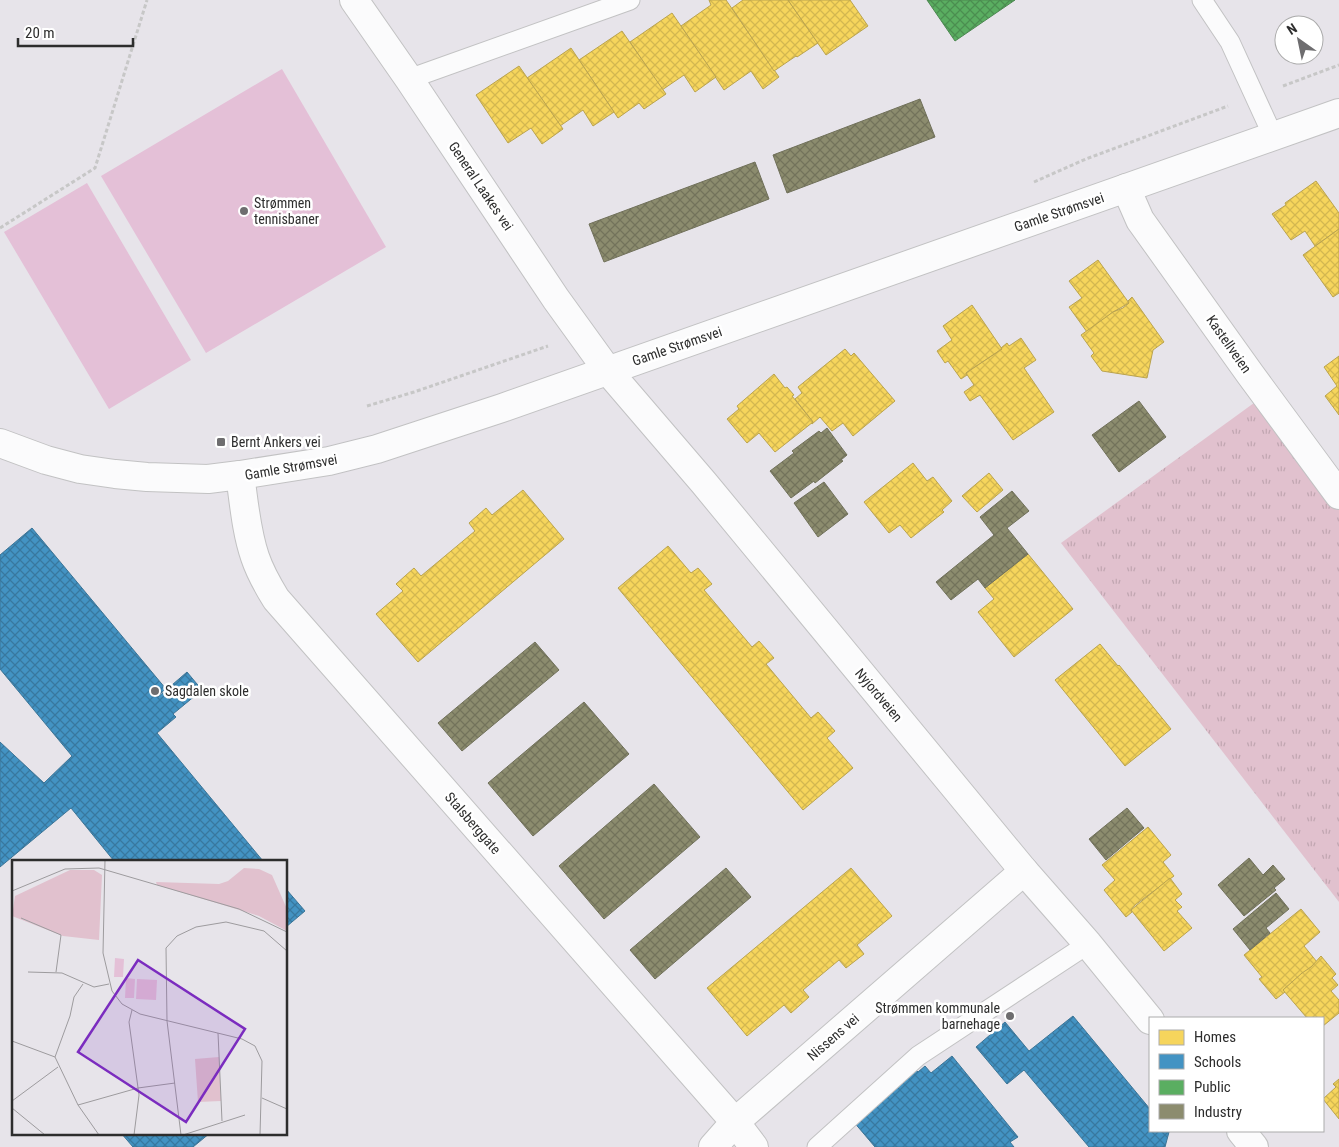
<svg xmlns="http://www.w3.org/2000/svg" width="1339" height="1147" font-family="'Roboto Condensed',sans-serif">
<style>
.grass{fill:url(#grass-tufts)}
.pitch{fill:#e4c0d7}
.homes{fill:url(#homes-cross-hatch);stroke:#baa34e}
.schools{fill:url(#schools-cross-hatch);stroke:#3c7496}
.public{fill:url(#public-cross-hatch);stroke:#4c8751}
.industry{fill:url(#industry-cross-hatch);stroke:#70705a}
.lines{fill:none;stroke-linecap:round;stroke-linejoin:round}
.lane-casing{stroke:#c2c2c3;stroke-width:21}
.street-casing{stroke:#c2c2c3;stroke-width:30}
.secondary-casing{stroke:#c2c2c3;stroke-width:30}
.path{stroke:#c7c7c7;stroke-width:3;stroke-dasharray:4 2.5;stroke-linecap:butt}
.lane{stroke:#fbfbfc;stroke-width:19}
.street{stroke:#fbfbfc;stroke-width:28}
.secondary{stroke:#fbfbfc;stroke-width:28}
.poi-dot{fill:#6e6d6f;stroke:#fff;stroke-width:2}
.labels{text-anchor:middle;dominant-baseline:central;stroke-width:5;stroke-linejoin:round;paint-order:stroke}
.street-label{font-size:14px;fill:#2d2d2d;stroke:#fff}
.poi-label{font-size:14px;fill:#2d2d2d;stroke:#fff;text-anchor:start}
.inset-road{fill:none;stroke:#9d9b9e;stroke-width:1}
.view{fill:#7b2cbf;fill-opacity:0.15;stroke:#7b2cbf;stroke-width:2.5}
.inset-edge{fill:none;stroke:#2d2d2d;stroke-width:2.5}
</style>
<defs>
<pattern id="grass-tufts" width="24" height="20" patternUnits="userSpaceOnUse" patternTransform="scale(1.25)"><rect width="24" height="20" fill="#e1c1ce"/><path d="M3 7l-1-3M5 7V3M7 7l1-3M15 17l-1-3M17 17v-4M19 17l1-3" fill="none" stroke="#c1a6b1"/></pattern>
<pattern id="homes-cross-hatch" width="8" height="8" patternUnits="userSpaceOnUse" patternTransform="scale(1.25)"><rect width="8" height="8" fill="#f6d55c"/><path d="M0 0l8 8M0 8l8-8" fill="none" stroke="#d3b750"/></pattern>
<pattern id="schools-cross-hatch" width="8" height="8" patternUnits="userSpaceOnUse" patternTransform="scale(1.25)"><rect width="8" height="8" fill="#4393c3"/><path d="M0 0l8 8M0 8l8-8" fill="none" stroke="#38789f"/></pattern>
<pattern id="public-cross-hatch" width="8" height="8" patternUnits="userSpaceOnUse" patternTransform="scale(1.25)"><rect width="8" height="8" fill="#5aae61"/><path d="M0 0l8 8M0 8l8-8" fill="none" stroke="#4b8e50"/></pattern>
<pattern id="industry-cross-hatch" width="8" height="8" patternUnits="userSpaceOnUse" patternTransform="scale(1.25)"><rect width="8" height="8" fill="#8c8c6e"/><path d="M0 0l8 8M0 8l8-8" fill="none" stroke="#73735b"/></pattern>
</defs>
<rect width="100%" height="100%" fill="#e7e4ea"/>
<polygon class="grass" points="1265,395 1339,495 1339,902 1061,543"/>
<g class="pitch">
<polygon points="282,69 386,247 206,353 101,176"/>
<polygon points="87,183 191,360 109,409 4,232"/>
</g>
<g class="homes">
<polygon points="709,0 726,0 779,77 763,89 751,71 724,90 681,26 711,5"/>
<polygon points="743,0 788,0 818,43 797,57 796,56 774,71 732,8"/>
<polygon points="788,0 850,0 868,26 826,55"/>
<polygon points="672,13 716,77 695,92 684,75 662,90 630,42"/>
<polygon points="622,31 666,94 644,109 639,103 618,118 579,60"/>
<polygon points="571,48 614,112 593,126 583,110 560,126 527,78"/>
<polygon points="519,66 563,129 542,144 531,128 508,143 476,95"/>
<polygon points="1316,181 1339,213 1339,229 1315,246 1305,231 1291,240 1272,214 1286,205 1285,203"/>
<polygon points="1339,229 1339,293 1333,297 1303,255"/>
<polygon points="1098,260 1129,303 1113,312 1087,332 1069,307 1082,298 1069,281"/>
<polygon points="1132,297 1164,342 1153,350 1147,378 1102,371 1091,356 1094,353 1081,335 1113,312 1123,308 1129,303 1128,301"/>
<polygon points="972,305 1002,349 966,373 967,375 961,379 948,361 945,363 937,351 952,340 943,326"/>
<polygon points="1021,338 1036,360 1024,368 1054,412 1013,440 980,395 970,401 964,392 974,385 966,373 1002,349 1001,348 1007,343 1009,346"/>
<polygon points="845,349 851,356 854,353 895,401 853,436 843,423 832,431 820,417 812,424 811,423 813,422 795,399 802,393 798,387"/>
<polygon points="1339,356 1339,415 1325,396 1337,386 1324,367"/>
<polygon points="774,374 785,388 787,387 794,395 792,396 813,422 775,452 759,433 747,443 727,419 739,409 737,406"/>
<polygon points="913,463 927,481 933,477 952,501 942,510 944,512 911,538 900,525 889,533 864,502"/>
<polygon points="989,473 1003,490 977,512 962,496"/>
<polygon points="523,490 564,539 418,662 376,614 403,591 396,584 414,568 421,576 475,531 469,523 486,508 492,515"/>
<polygon points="668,546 691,573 698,568 712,584 704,590 752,647 759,641 774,658 766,664 811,718 818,712 835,731 827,738 853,768 803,810 618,588"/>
<polygon points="1028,554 1073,609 1014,657 978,612 994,599 985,588"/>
<polygon points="1100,644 1118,666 1119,665 1171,729 1125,766 1055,680"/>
<polygon points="1148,827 1171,855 1163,862 1174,876 1135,905 1131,910 1132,912 1126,917 1104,890 1115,880 1102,865"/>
<polygon points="851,868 892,916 857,945 864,954 846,968 839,960 803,990 809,997 791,1013 784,1005 747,1036 707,988"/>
<polygon points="1170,878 1182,894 1175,900 1182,907 1177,911 1192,928 1164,951 1131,910"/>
<polygon points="1301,909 1320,932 1304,946 1317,962 1283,990 1285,992 1276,999 1259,979 1262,977 1244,955"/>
<polygon points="1321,956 1336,974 1332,978 1338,985 1331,991 1339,1000 1339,1013 1323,1026 1323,1018 1307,1018 1283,990 1302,973 1311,967"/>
<polygon points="1339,1079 1339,1119 1323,1099 1336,1087 1333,1084"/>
</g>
<g class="schools">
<polygon points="32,528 166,689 157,696 158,697 187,672 202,690 173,714 176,717 157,733 263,861 114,861 71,808 0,867 0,742 44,783 72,756 0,669 0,555"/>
<polygon points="286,889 305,911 286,927"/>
<polygon points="1073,1016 1150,1109 1150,1131 1169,1132 1165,1147 1089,1147 1024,1070 1007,1084 976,1047 1005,1022 1029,1051"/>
<polygon points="952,1056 1018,1137 1010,1142 1014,1147 875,1147 853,1121 916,1070 918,1072 925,1066 931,1073"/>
<polygon points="121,1133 210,1133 193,1147 133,1147"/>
</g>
<polygon class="public" points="927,0 1015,0 955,41"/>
<g class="industry">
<polygon points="920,99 935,137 787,193 773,155"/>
<polygon points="755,162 769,199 604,262 589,224"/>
<polygon points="1139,401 1166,437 1119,472 1092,435"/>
<polygon points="827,428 847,455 841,460 843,461 815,483 814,481 791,498 770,471 794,453 792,451 819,431 821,433"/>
<polygon points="824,482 848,514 818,537 794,503"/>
<polygon points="1012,491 1029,511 1007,528 1028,554 985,588 978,579 951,600 936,582 994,535 980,517"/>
<polygon points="535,642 559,670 462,751 438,723"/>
<polygon points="584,702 629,754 533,836 488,783"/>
<polygon points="654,784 700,837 604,919 559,866"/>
<polygon points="1127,808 1144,828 1106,860 1089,839"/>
<polygon points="1249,858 1263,875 1273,865 1285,879 1274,888 1276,890 1244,916 1218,885"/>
<polygon points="726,868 751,897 655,979 630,950"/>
<polygon points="1276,893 1289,909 1266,928 1270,933 1250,950 1233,929"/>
</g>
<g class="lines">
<defs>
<g id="lane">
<polyline points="1202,0 1230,42 1273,136"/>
<polyline points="409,79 630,0"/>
<polyline points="817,1147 918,1056 1088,944"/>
</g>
<g id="street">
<polyline points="354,0 409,79 556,299 608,371 704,483 1024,871 1088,944 1150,1020"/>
<polyline points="1126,188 1140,220 1250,374 1339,495"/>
<path d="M240 475C244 502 246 531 255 557 260 572 268 586 276 599L735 1122 754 1147"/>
<polyline points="1241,1131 1254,1147"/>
<polyline points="713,1147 735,1122 1024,871"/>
</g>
<polyline id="secondary" points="0,443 46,460 80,469 115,474 147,477 208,479 240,475 329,461 377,449 502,408 1339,113"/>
</defs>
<use href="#lane" class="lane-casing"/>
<use href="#street" class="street-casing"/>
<use href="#secondary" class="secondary-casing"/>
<g class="path">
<polyline points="1283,86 1339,65"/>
<polyline points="1034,182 1086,159 1228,106"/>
<polyline points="0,228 95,168 147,0"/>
<polyline points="367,406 414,392 548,346"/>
</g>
<use href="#lane" class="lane"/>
<use href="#street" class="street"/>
<use href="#secondary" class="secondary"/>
</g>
<g class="poi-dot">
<circle cx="244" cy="211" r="5"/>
<rect x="216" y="437" width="10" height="10" rx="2.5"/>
<circle cx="155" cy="691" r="5"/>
<circle cx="1010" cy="1016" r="5"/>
</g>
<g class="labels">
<g class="street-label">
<text transform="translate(481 186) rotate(56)">General Laakes vei</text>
<text transform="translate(1059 212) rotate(-19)">Gamle Strømsvei</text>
<text transform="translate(1229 344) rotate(55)">Kastellveien</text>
<text transform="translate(677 346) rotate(-19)">Gamle Strømsvei</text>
<text transform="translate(291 467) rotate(-10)">Gamle Strømsvei</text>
<text transform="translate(879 695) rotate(50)">Nyjordveien</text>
<text transform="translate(473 823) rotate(49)">Stalsberggate</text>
<text transform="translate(833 1037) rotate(-41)">Nissens vei</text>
</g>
<g class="poi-label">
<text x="254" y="203">Strømmen<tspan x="254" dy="16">tennisbaner</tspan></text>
<text x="231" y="442">Bernt Ankers vei</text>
<text x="165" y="691">Sagdalen skole</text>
<text x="1000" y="1008" text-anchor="end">Strømmen kommunale<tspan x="1000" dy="16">barnehage</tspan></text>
</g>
</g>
<g transform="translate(12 860)">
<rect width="275" height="275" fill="#e7e4ea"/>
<path d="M58 10H82L90 15 87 80 51 76 0 56 3 36ZM207 197 209 241 186 242 183 199Z" fill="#e1c1ce"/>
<path d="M232 8 247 9 260 15 275 49V71L247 56 145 25 144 22 207 24 216 21Z" fill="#e1c1ce"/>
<path d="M103 98 112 99 111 117H102ZM114 118 123 119 122 138H113ZM125 119 145 120 144 140 124 139Z" fill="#e4c0d7"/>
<path class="inset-road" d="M93 0 91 93 100 131 110 144 128 154 230 179 243 186 250 201 248 275M0 31 53 9 87 8 227 49 275 72M9 58 49 75 44 112M16 112 50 113 82 127 97 124M120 150 117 162 127 235 122 275M206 173 210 261M0 181 43 197 66 245 87 275M43 197 58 156 62 137 71 124M250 238 275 249M0 241 46 207M66 245 126 228 163 223M0 248 33 275M169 275 155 161 154 88 165 76 184 67 214 62 252 71 275 91M171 275 233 255"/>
<path class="view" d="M126 100 233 169 174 262 66 192Z"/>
<rect width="275" height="275" class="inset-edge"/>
</g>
<rect x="1149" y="1017" width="175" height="115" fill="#ffffff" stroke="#ababab"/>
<rect x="1159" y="1030" width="25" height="15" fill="#f6d55c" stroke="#ababab"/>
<text x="1194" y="1042" font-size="15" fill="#2d2d2d">Homes</text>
<rect x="1159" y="1054" width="25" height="15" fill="#4393c3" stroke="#ababab"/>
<text x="1194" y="1067" font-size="15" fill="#2d2d2d">Schools</text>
<rect x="1159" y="1080" width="25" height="15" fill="#5aae61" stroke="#ababab"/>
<text x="1194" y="1092" font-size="15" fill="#2d2d2d">Public</text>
<rect x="1159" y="1104" width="25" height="15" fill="#8c8c6e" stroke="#ababab"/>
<text x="1194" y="1117" font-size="15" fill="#2d2d2d">Industry</text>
<g transform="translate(1299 40) rotate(327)"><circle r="24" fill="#ffffff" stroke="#ababab"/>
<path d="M0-4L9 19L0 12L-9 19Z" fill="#6e6d6f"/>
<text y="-8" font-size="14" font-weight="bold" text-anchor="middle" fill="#2d2d2d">N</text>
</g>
<path d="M18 38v8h115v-8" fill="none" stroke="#2d2d2d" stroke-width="2.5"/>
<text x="25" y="38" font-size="15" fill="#2d2d2d" stroke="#ffffff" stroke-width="4" paint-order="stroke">20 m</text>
</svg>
